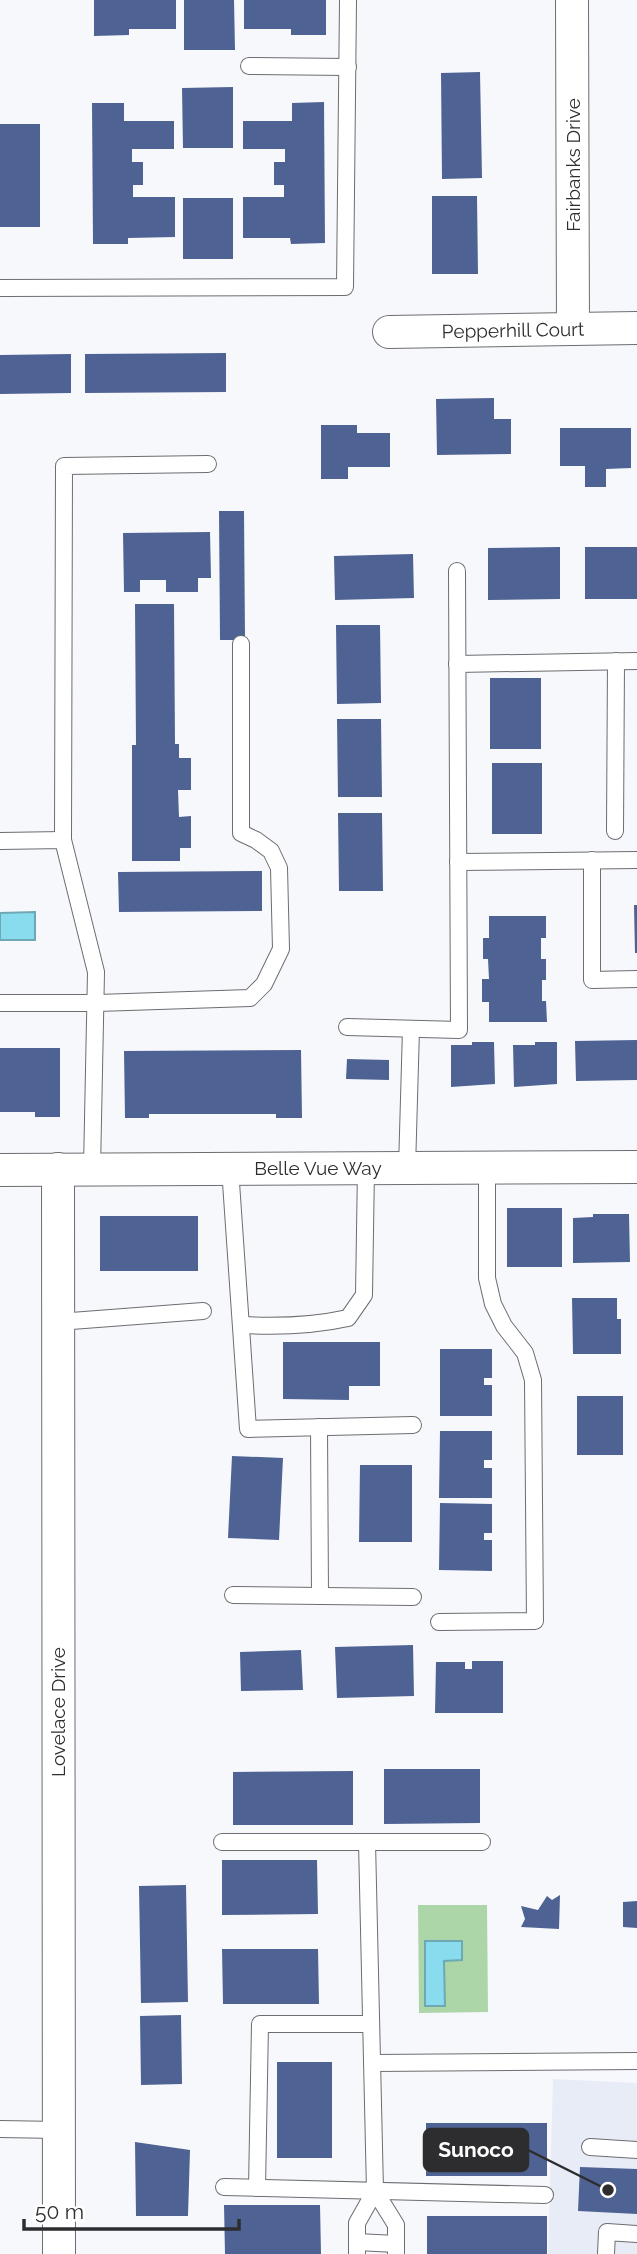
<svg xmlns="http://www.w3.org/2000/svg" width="637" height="2254" font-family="Raleway,sans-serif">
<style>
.built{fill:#e8ecf7}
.green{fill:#add6a8}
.water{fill:#89dced;stroke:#6da8b4;stroke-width:2}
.building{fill:#4f6294}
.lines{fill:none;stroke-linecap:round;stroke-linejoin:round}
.service-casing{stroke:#6c6d71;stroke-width:18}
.minor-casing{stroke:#6c6d71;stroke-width:34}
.service{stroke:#fff;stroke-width:16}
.minor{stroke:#fff;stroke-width:32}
.labels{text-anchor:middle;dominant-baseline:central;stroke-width:7;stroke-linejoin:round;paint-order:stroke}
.street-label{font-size:19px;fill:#2d2d2f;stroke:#fff}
.leader{fill:none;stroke:#2d2d2f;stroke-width:2.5}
.callout-dot{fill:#2d2d2f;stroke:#fff;stroke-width:2.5}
.callout{fill:#2d2d2f;stroke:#2d2d2f;stroke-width:2.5}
.callout-label{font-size:21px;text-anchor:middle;font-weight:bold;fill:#fff}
</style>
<rect width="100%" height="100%" fill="#f6f8fc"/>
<polygon class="built" points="553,2079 637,2083 637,2254 548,2254"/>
<polygon class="green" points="418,1905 487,1905 488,2012 419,2013"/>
<g class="water">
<polygon points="35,912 35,940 0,940 0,913"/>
<polygon points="425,1941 462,1941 462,1960 444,1961 445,2006 425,2006"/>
</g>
<g class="building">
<polygon points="94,0 176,0 176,29 129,29 129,35 94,36"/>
<polygon points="184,0 234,0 235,50 184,50"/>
<polygon points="244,0 326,0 326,35 291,35 291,29 244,29"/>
<polygon points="480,72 482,178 442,179 441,73"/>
<polygon points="233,87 233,148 183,148 182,88"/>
<polygon points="324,102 325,243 291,244 290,238 243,238 243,197 284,197 284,185 274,185 274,162 285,162 285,149 243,149 243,121 292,121 292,103"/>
<polygon points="92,103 124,103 124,121 174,121 174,149 132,149 132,162 143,162 143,185 133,185 133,197 175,197 175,237 128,238 128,244 93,244"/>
<rect x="0" y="124" width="40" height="103"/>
<polygon points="432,196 477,196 478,274 432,274"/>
<rect x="183" y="198" width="50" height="61"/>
<polygon points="226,353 226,392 85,393 85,354"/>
<polygon points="71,354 71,393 0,394 0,355"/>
<polygon points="494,398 494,419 511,419 511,454 437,455 436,399"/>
<polygon points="321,425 357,425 357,433 390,433 390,467 348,467 348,479 321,479"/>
<polygon points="560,428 631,428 631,468 606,469 606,487 585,487 585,466 560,466"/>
<polygon points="219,511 244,511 245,640 220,640"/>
<polygon points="210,532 211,578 198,578 198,592 166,592 166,580 140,580 140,592 124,592 123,533"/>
<polygon points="560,547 560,599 488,600 488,548"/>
<rect x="585" y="547" width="52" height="52"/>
<polygon points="413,554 414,598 335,600 334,556"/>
<polygon points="135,604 174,604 175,744 179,744 179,758 191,758 191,790 178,790 179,817 191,816 191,848 180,848 180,861 132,861 132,745 136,745"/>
<polygon points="336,625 380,625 381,703 337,704"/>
<rect x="490" y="678" width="51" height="71"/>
<polygon points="337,719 381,719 382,797 338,797"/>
<rect x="492" y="763" width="50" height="71"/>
<polygon points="338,813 382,813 383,891 339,891"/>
<polygon points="262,871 262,911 119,912 118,872"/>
<polygon points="634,905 637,905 637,953 635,953"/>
<polygon points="489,916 546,916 546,938 541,938 541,959 546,959 546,980 542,980 542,1001 546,1001 547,1022 489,1022 489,1002 482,1002 482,979 489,979 488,959 483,959 483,938 489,938"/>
<polygon points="637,1040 637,1080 576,1081 575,1041"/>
<polygon points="472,1042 494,1042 495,1084 451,1087 451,1045 472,1045"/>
<polygon points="535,1042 557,1042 557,1084 514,1087 513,1045 535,1045"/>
<polygon points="0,1048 60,1048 60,1117 35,1117 35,1112 0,1112"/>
<polygon points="301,1050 302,1118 276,1118 276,1114 149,1114 149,1118 125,1118 124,1051"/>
<polygon points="347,1059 389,1060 389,1080 346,1079"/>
<rect x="507" y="1208" width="55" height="59"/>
<polygon points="593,1214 629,1214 630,1262 573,1263 573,1218 593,1217"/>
<rect x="100" y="1216" width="98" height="55"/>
<polygon points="572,1298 617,1298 617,1319 621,1319 621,1354 573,1354"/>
<polygon points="283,1342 380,1342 380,1386 349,1386 349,1400 283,1399"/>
<polygon points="440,1349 492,1349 492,1378 484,1378 484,1385 492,1385 492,1416 440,1416"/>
<rect x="577" y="1396" width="46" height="59"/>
<polygon points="440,1431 492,1431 492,1460 484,1460 484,1468 492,1468 492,1498 439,1498"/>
<polygon points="232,1456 283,1458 279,1540 228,1538"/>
<polygon points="360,1465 412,1465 412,1542 359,1542"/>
<polygon points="440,1503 492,1504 492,1533 484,1533 484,1540 492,1540 492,1571 439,1570"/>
<polygon points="413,1645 414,1696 337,1698 335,1647"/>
<polygon points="301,1650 303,1690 241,1691 240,1652"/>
<polygon points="472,1661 503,1661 503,1713 435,1713 436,1662 465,1662 465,1669 472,1669"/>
<polygon points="384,1769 480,1769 480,1823 384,1824"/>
<polygon points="353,1771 353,1825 233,1825 233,1772"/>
<polygon points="222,1860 317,1860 318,1914 222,1915"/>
<polygon points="186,1885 188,2002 141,2003 139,1886"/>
<polygon points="560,1895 559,1929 521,1927 525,1919 521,1906 538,1910 547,1896 552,1900"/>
<polygon points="637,1901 637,1928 623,1927 623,1902"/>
<polygon points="222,1949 318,1949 319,2004 223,2004"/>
<polygon points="181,2015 182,2084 141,2085 140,2016"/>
<rect x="277" y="2062" width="55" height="96"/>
<rect x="426" y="2123" width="121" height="53"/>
<polygon points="135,2142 190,2150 188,2216 136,2216"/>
<polygon points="580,2167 637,2169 637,2214 578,2211"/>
<polygon points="224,2205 320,2205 321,2254 225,2254"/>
<rect x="427" y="2216" width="120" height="38"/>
</g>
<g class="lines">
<defs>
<g id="service">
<polyline points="249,66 348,67"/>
<polyline points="0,288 345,287 348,0"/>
<polyline points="457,664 637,661"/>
<polyline points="615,831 616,661"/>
<polyline points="63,840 64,466 208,464"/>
<polyline points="0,841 63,840 96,972 92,1169"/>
<polyline points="592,860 592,980 637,979"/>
<polyline points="458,862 637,860"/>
<polyline points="0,1003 97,1003 250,998 264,984 281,949 279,868 271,851 256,840 241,833 241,644"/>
<polyline points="347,1027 459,1030 457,571"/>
<polyline points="230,1168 248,1429 413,1425"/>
<polyline points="407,1168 411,1029"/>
<polyline points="58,1322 203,1311"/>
<path d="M241 1325C278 1327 312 1326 348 1318L364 1295 366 1168"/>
<polyline points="319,1427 320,1596"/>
<polyline points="233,1595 413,1597"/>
<polyline points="439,1622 535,1621 533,1380 525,1353 504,1326 493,1304 487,1278 487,1167"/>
<polyline points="222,1842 482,1842"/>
<polyline points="372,2063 637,2061"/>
<polyline points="0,2129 59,2130"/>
<polyline points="590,2147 637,2150"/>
<polyline points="224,2187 545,2195"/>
<polyline points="257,2188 260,2024 371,2024"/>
<polyline points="375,2191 396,2225 396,2254"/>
<polyline points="357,2242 396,2244"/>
<polyline points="357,2254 357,2223 375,2191 367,1842"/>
<polyline points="606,2254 607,2232 637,2234"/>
</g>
<g id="minor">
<polyline points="572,0 573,329"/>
<polyline points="389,332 637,328"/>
<polyline points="58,1169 59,2254"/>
<polyline points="0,1170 637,1167"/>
</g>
</defs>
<use href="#service" class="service-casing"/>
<use href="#minor" class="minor-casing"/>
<use href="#service" class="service"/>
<use href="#minor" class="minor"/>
</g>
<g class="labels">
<g class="street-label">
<text transform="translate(573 165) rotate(-90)">Fairbanks Drive</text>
<text transform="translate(513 330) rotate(-1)">Pepperhill Court</text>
<text x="318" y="1168">Belle Vue Way</text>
<text transform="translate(58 1712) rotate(-90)">Lovelace Drive</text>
</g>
</g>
<path class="leader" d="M608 2190L528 2150"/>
<circle class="callout-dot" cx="608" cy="2190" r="7"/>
<rect class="callout" x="424" y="2129" width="104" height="42" rx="7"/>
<g class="callout-label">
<text x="476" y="2157">Sunoco</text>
</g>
<path d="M24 2219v10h215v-10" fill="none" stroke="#2d2d2f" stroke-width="3.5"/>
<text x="35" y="2219" font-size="21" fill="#2d2d2f" stroke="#ffffff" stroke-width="5" paint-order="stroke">50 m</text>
</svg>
